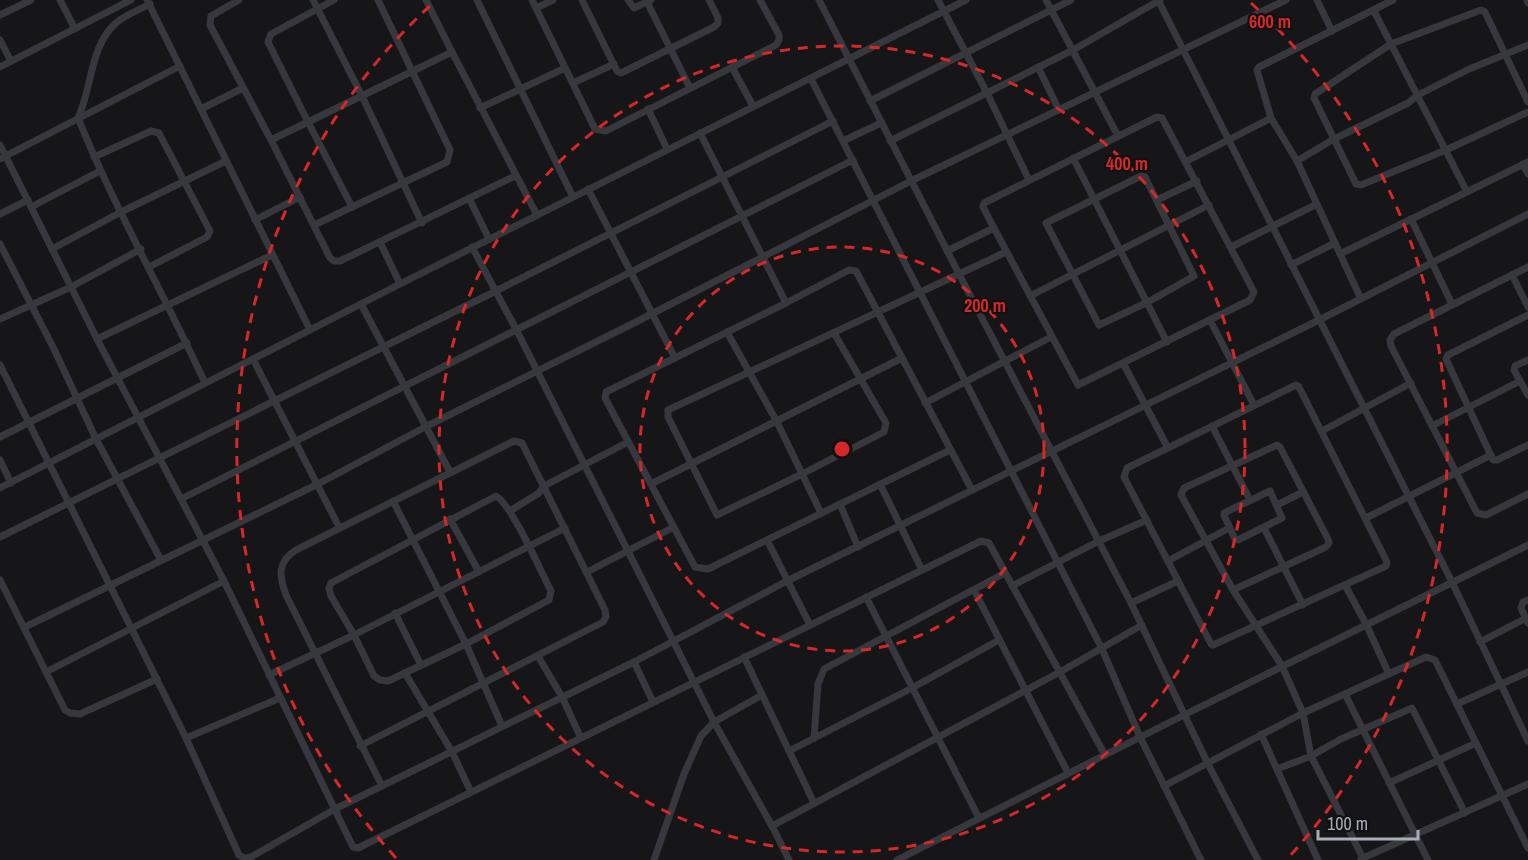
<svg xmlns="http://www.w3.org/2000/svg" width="1528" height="860" font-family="'Archivo Narrow',sans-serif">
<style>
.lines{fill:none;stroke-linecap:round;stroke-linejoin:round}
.minor{stroke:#37383d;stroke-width:7}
.ring{fill:none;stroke:#d62828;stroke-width:3;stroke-dasharray:10 8}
.centre{fill:#d62828;stroke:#111113;stroke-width:3}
.ring-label{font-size:18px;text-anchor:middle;font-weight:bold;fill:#d62828;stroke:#111113;stroke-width:4.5;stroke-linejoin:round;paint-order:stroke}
</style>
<rect width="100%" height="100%" fill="#161618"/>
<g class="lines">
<g class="minor">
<polyline points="60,0 75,29"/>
<polyline points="147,0 310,330"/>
<polyline points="239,0 211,16 210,25 271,140 330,258 334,261 340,261 515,176"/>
<polyline points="313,0 362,96 422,223"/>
<polyline points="334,0 271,34 268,42 308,122 452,52"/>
<polyline points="426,0 452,52 537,215"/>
<polyline points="477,0 573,197"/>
<polyline points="532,0 595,129 606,131 776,45 779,40 779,35 760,0"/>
<polyline points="582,0 617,71 621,73 714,27 718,23 718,18 709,0"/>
<polyline points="628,0 634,8 651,0"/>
<polyline points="819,0 959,274 1131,603 1208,764 1258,860"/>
<polyline points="938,0 987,93 1029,180"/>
<polyline points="1046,0 1118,136"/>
<polyline points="1158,0 1452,582 1528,741"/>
<polyline points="1317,0 1332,31"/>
<polyline points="1527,0 1528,3"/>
<polyline points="647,2 690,88"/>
<path d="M150 4C139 10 125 15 116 23 90 45 92 89 78 118 115 209 164 294 205 383"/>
<polyline points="536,8 553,0"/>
<polyline points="1374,11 1467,192"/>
<polyline points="0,15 31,0"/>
<polyline points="0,40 11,61"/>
<polyline points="0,67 131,0"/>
<polyline points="732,67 753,106"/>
<polyline points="1038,67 1059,110"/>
<polyline points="811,79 1102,649 1140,737 1201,860"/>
<polyline points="573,83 614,64"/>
<polyline points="870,101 1071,0"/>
<polyline points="1528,102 1485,12 1481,10 1391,44 1315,94 1314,98 1356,184 1361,185 1446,150 1528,112"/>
<polyline points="480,108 565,68"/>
<polyline points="201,109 243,88"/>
<polyline points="648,109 667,149"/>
<polygon points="1157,117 1162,118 1254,292 1250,300 1078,385 994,228 983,207 984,203"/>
<polyline points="700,133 786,303"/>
<polyline points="271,140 308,122 352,207"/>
<polyline points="843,141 881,123"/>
<polyline points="890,141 1073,50 1160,0"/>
<polyline points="0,145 97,339 224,581 353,847 358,848 981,541 989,543 1105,755"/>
<polyline points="94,157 151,131 159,133 210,231 207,237 149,267"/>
<polyline points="1073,158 1167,342"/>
<polyline points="0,159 180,66"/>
<polyline points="1187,161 1271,118"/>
<polyline points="1297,161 1334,139 1408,103 1418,95 1467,70 1528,45"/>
<polyline points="1523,164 1528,174"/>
<polygon points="1141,176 1145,177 1194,276 1148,302 1099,325 1046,223"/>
<polyline points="588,189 675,358"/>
<polyline points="469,198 489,239"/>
<polyline points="1157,200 1197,181"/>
<polyline points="31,207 100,171"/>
<polyline points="0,214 28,200"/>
<polyline points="1411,219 1452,304"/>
<polyline points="255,220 300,197"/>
<polyline points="314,225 447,162 450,150 378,0"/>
<polyline points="380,242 400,284"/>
<polyline points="0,244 54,349 96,439 161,560"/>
<polyline points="472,247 516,329 714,722 772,826 789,860"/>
<polyline points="1231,247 1317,204"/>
<polyline points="52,249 121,212 226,161"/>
<polyline points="947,251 994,228"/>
<polyline points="1340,254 1528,162"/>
<polyline points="1291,265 1335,243"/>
<polyline points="1528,267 1394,334 1390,340 1391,346 1477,513 1486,515 1528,494"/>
<polyline points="1512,275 1528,307"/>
<polyline points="1030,296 1209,205"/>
<polyline points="1361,299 1297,161 1271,118 1257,70 1259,67 1393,0"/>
<polyline points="361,304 450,472"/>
<polyline points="1528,315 1448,355 1446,359 1493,460 1497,460 1528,445"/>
<polyline points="0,319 71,287 141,249"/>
<polyline points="1210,320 1254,405"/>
<polyline points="727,332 777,422 821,513"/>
<polyline points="834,333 886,423 884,432 802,474 717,515 668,417 668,410 1006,252"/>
<polyline points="97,339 272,255"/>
<polyline points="253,359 339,527"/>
<polyline points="1528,360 1515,366 1514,370 1528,395"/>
<polyline points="1123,363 1168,448"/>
<polyline points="0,365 186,738 239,855 244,858 251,857 335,809 634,662 787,581 1319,320 1528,214"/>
<polygon points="1296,385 1299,387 1387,562 1386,566 1213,645 1211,644 1124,477 1127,468"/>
<polyline points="925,403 1051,337"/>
<polyline points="1212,426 1250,500"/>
<polyline points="1432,426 1520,381"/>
<polyline points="1322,431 1411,383"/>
<polyline points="0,437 187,343"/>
<polyline points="950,450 708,569 695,567 605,398 606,392 786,303 849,270 856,271 972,490"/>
<polyline points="0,460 11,483"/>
<polyline points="651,484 902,358"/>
<polyline points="880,484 922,570"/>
<polyline points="0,488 400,284 966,0"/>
<polygon points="1270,491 1282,518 1238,540 1235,539 1224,515 1224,513"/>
<path d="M496 496C512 505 541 572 551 591L549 600 466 644 388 681 380 680 374 676 354 635 331 596 329 588 331 583Z"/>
<polyline points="181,499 853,160"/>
<polyline points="393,501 466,644 502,726"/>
<polyline points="840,504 858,547"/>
<polyline points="1277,505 1303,492"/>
<polyline points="510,511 539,493 544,486 628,442"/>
<polyline points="1366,518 1491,455"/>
<polyline points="450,519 479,572"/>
<polyline points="1264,528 1303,605"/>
<polyline points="0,537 496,291 833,121"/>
<polyline points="767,540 810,625"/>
<polyline points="1168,561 1229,528"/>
<polyline points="587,572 674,527"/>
<polyline points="0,580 65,710 70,713 80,714 157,679"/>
<polyline points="1345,585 1366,624 1389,674"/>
<polyline points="1012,586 1099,541 1147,520"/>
<polyline points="974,590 1068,773"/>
<polyline points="1233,590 1326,547 1329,543 1328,539 1280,447 1277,445 1184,488 1181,495 1233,590 1282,666 1303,713 1311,756 1363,858"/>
<polyline points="866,597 979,818"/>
<polyline points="1528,600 1523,602 1521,608 1528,623"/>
<polyline points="1131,603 1178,581"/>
<polyline points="395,613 421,665"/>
<polyline points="25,627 318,484 427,426 630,325 911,181 1286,0"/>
<polyline points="1480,642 1526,618"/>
<polyline points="538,656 562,697 581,738"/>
<polyline points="744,657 814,803"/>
<polyline points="634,662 653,702"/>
<polyline points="46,672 224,581"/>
<polyline points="405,673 452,752 471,792"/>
<polyline points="269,675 354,635 565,528"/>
<polyline points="1345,694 1428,860"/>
<polyline points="1457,704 1528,672"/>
<polyline points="1261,734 1318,860"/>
<polyline points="186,738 280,698"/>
<polyline points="814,738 818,684 824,669 1005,573"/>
<path d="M360 746 603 622 606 617 605 610 522 443 514 441 296 550C277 562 279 576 286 595L382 786"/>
<polyline points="789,751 912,688 999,640"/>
<polyline points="1277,769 1311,756 1341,739 1412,708 1465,813"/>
<polyline points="1389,783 1476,743"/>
<polyline points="1164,786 1303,713 1426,657 1435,660 1528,848"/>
<polyline points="772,826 1060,672 1142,625"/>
<polyline points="1361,859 1528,784"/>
<polyline points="654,860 684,774 701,736 714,722 762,695"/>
<polyline points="897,860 1184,715 1528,545"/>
</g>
</g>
<g class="ring">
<circle cx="842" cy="449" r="202"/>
<circle cx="842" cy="449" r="403"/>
<path d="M396 858A605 605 0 0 1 433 3M1251 3A605 605 0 0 1 1288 858"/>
</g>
<circle cx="842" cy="449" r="9" class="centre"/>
<g class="ring-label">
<text x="1270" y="28">600 m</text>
<text x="1127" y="170">400 m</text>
<text x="985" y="312">200 m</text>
</g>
<path d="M1318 830v9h100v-9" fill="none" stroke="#a8adb8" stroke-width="3"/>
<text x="1327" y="830" font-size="18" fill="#a8adb8" stroke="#111113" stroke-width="4.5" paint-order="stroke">100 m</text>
</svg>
